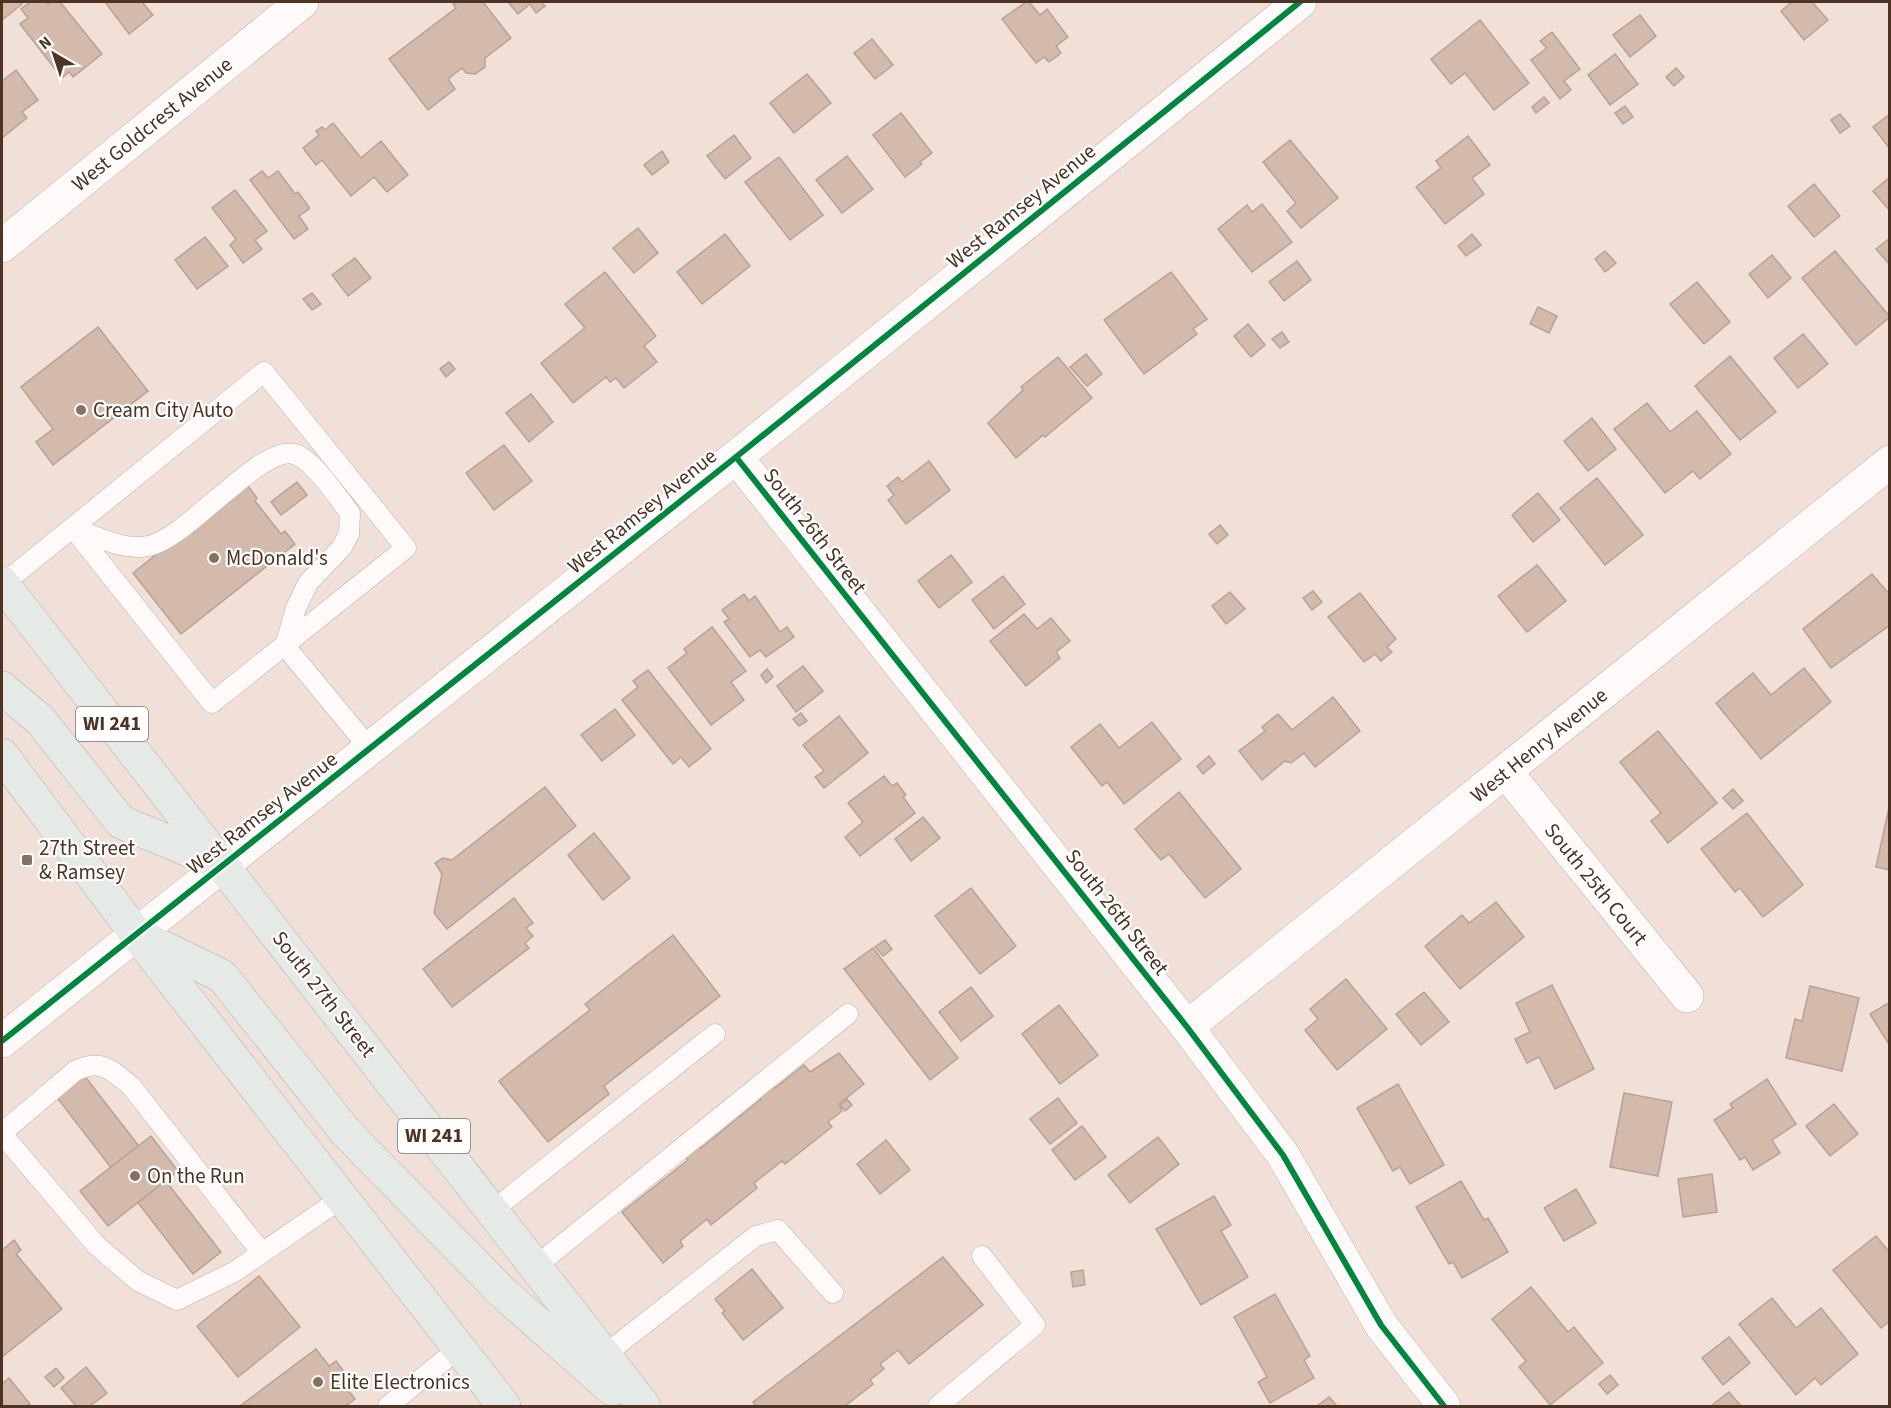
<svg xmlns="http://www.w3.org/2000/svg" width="1891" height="1408" font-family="'Source Sans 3',sans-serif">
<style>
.building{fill:#d3baab;stroke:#b6a298;stroke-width:1.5}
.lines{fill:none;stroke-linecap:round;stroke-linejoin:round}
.service-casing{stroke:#c4b0a5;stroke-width:21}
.minor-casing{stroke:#c4b0a5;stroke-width:34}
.tertiary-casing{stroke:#c4b0a5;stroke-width:34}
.primary-casing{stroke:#acb0a6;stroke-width:34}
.service{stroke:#fdfaf9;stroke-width:20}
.minor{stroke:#fdfaf9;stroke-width:33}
.tertiary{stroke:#fdfaf9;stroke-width:33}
.primary{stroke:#e6eae6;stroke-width:33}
.cycleway-casing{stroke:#fff;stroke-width:10}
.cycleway{stroke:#00873e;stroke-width:6}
.poi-dot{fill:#877062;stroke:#fff;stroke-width:2}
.labels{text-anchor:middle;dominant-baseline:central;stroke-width:4.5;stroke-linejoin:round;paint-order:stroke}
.shield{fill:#fff;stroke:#847065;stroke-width:1.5}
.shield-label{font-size:20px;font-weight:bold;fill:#4f3323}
.street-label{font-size:21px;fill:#4f3323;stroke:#fff}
.poi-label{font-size:21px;fill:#4f3323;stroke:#fff;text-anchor:start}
</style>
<rect width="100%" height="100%" fill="#f0e0d8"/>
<g class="building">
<polygon points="2,2 20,2 22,4 2,20"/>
<polygon points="30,2 46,2 48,4 51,2 60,2 102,54 73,77 69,72 62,78 20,24 28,18 21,9"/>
<polygon points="105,2 142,2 153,15 129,34"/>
<polygon points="457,2 483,2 511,38 485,58 485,67 475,74 466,73 462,68 448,79 455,89 428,110 389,59 456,8 453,4"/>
<polygon points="508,2 542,2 545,6 536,13 530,4 518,14"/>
<polygon points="1026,2 1029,2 1040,15 1047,9 1068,37 1056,46 1061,53 1049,62 1044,57 1036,63 1002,19"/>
<polygon points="1792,2 1812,2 1828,20 1804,40 1781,11"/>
<polygon points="1640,15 1656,36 1630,57 1613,35"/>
<polygon points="1480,20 1529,83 1494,110 1465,73 1451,84 1431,59"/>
<polygon points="1552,32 1580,69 1564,81 1571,90 1560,99 1531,60 1547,48 1540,41"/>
<polygon points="872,39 893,65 875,79 854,53"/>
<polygon points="1615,54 1638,84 1610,105 1588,75"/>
<polygon points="1676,68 1684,77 1674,86 1666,77"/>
<polygon points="16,70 38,100 22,112 27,118 2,138 2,81"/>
<polygon points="807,74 831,103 794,133 770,103"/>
<polygon points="1544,97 1549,103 1536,113 1532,107"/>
<polygon points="1625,106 1633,117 1623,124 1615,113"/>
<polygon points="901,113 932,153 920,162 922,164 905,177 873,135"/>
<polygon points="1840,114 1850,126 1840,133 1831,120"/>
<polygon points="1890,114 1890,149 1873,127"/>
<polygon points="333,123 361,158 381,141 408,175 387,192 374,177 351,196 322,160 316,165 303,148 319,135 316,131 322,127 325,130"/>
<polygon points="734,135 751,158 725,179 707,156"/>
<polygon points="1468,136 1490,165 1472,178 1484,194 1445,224 1416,187 1441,168 1436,161"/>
<polygon points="1290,140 1338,198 1301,228 1287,211 1296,203 1263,162"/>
<polygon points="662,151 669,162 652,175 644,165"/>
<polygon points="847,156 873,189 842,213 816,180"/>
<polygon points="779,157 823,215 790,240 745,182"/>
<polygon points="262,171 268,178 278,171 295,194 298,192 309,207 309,209 299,216 308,229 294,239 250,180"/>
<polygon points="1890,177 1890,211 1873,191"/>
<polygon points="1814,184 1840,216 1814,237 1788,206"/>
<polygon points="235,190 267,231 255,240 262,249 243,263 230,245 236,239 212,208"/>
<polygon points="1262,204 1292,242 1252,272 1218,229 1247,205 1252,212"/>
<polygon points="638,228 658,253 634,273 613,248"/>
<polygon points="725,234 750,266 702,304 677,272"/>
<polygon points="1472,234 1481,245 1466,256 1458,246"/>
<polygon points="205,237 228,266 197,289 175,260"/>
<polygon points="1890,238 1890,265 1876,249"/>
<polygon points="1605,251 1616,263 1605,272 1595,259"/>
<polygon points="1835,251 1890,317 1856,345 1802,278"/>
<polygon points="1772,255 1791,278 1768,298 1749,274"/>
<polygon points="355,258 371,278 348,296 332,275"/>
<polygon points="1297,261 1311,280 1284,301 1269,282"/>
<polygon points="605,272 656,336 644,346 657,362 624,388 616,378 610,382 606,377 573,403 541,363 585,328 565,304"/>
<polygon points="1171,272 1207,319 1193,329 1197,334 1144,374 1104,320"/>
<polygon points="1697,282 1730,322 1704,344 1670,304"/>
<polygon points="312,293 321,304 312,310 303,299"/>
<polygon points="1538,307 1557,316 1549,333 1530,324"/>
<polygon points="1248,324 1265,345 1251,357 1234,336"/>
<polygon points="98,327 148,391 53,465 36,442 53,429 21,387"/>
<polygon points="1282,332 1289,342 1280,348 1272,339"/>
<polygon points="1803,334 1828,364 1798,388 1774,358"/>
<polygon points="1086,354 1102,374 1087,386 1070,367"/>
<polygon points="1730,356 1776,412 1740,440 1695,386"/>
<polygon points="1058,357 1092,398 1045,437 1043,435 1016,458 988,423 1023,390 1021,387"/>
<polygon points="449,362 455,369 446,377 440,369"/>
<polygon points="531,394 553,422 529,442 506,413"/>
<polygon points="1647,403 1670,432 1697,411 1731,454 1700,479 1693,471 1665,493 1614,429"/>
<polygon points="1592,418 1616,449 1588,471 1564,441"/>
<polygon points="504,445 532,481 494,510 466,473"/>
<polygon points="929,461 950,490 906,524 888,500 894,495 887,486 898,477 902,482"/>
<polygon points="1597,478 1643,535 1605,565 1560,508"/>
<polygon points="245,482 257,498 255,501 281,534 285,531 295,544 181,634 133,573 193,525 195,529 230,501 227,497"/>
<polygon points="297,482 307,495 281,515 271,502"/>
<polygon points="1538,493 1560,520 1533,542 1512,515"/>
<polygon points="1220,525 1228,535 1217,544 1209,534"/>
<polygon points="951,555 972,582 939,608 918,581"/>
<polygon points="1537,565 1566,601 1527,632 1498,596"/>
<polygon points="1872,574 1890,595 1890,625 1831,668 1803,629"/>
<polygon points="1003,576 1025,604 994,629 972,600"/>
<polygon points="1313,591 1322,602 1312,610 1303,598"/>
<polygon points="1230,592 1245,609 1226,624 1212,606"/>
<polygon points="1360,593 1396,639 1387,647 1392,652 1381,661 1375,654 1364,662 1328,617"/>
<polygon points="744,594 749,601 755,596 780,632 787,627 794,637 766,657 760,650 750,657 724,622 729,619 722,610"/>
<polygon points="1024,614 1037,629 1051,618 1070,641 1056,652 1060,658 1026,686 990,641"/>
<polygon points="712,627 746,671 731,682 744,700 711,725 668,668 687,653 684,649"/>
<polygon points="803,666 823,691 796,712 777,686"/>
<polygon points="1804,668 1831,702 1761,759 1716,703 1753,673 1771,695"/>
<polygon points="767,669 773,677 766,683 761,675"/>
<polygon points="648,670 711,749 689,767 681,757 673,764 622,700 638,687 633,681"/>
<polygon points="1333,697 1360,731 1315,767 1304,753 1291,763 1285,761 1262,780 1239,751 1265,731 1262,727 1278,714 1292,730"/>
<polygon points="615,709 635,735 602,761 581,735"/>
<polygon points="801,713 807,721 799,726 793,719"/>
<polygon points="839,716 868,753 824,788 815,777 824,771 803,745"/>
<polygon points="1152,722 1181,759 1124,804 1107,782 1102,786 1071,747 1100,724 1119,748"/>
<polygon points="1658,731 1717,803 1668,843 1651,821 1661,813 1620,762"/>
<polygon points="1209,756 1215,764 1203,774 1197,766"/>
<polygon points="884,776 892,786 897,783 906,795 903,797 915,813 860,856 845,837 863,822 848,803"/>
<polygon points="545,787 576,826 447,929 434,913 442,874 435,863 443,858 452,860"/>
<polygon points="1733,789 1743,801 1733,809 1723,798"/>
<polygon points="1179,792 1241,869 1205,898 1169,854 1161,860 1135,829"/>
<polygon points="1890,803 1890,870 1876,867"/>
<polygon points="1747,813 1803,885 1763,917 1740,888 1735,892 1701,849"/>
<polygon points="923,817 940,838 911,861 895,839"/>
<polygon points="594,833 630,878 603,900 568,855"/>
<polygon points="971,888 1016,946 980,974 935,916"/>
<polygon points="514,898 533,923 526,928 533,936 525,943 529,948 452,1007 423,969"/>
<polygon points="1496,902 1524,937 1460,989 1425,946 1462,915 1469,923"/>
<polygon points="673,935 720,996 604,1086 609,1094 548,1142 499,1081 590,1010 585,1004"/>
<polygon points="885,940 892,949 883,956 875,947"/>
<polygon points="873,948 958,1058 930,1080 844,969"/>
<polygon points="1346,979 1387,1029 1337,1070 1305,1030 1318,1019 1310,1009"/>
<polygon points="1552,985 1594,1069 1555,1089 1539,1057 1527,1063 1515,1039 1530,1032 1516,1003"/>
<polygon points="1810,986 1859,998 1842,1071 1786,1058 1795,1019 1802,1021"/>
<polygon points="971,987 993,1016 961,1041 939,1012"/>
<polygon points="1424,992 1449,1022 1421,1045 1396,1014"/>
<polygon points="1890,1002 1890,1046 1870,1014"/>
<polygon points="1059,1005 1098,1055 1060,1084 1022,1034"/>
<polygon points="839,1053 864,1084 839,1104 842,1111 828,1122 832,1127 785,1164 782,1161 754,1183 757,1188 711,1225 707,1219 680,1241 683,1246 663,1263 622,1212 688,1160 684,1155 697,1144 701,1148 761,1099 759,1097 773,1085 775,1088 804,1065 810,1072"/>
<polygon points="83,1074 221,1252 193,1274 55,1095"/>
<polygon points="1767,1079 1796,1124 1772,1140 1780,1153 1753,1170 1745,1157 1740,1160 1714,1120 1733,1108 1730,1104"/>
<polygon points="1398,1084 1444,1165 1410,1184 1400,1167 1393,1171 1357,1108"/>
<polygon points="1624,1093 1672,1102 1658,1176 1610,1167"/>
<polygon points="1058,1098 1077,1123 1050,1144 1030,1119"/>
<polygon points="847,1099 852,1105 845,1111 840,1105"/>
<polygon points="1834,1104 1858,1134 1830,1156 1806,1126"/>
<polygon points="1082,1126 1106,1157 1075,1180 1052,1150"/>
<polygon points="151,1136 178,1171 108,1226 80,1191"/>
<polygon points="1158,1137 1179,1164 1130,1203 1108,1175"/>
<polygon points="886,1140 910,1170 880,1194 857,1164"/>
<polygon points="1712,1174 1717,1212 1683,1217 1678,1179"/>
<polygon points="1461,1181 1484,1220 1488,1218 1508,1252 1462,1278 1453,1262 1449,1264 1416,1207"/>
<polygon points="1576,1189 1596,1223 1564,1241 1544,1208"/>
<polygon points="1214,1196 1231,1225 1221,1231 1248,1277 1201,1305 1156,1229"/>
<polygon points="1876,1236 1890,1253 1890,1321 1881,1328 1833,1270"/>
<polygon points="14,1240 21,1250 16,1254 62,1309 2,1357 2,1250"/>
<polygon points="943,1257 983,1305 909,1364 898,1350 880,1364 884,1369 870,1380 873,1384 845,1406 756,1406 753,1402"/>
<polygon points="752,1269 783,1308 743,1340 722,1313 725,1311 715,1299"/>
<polygon points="1083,1270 1085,1285 1073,1287 1071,1272"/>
<polygon points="259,1276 300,1327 238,1377 197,1326"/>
<polygon points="1531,1287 1568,1332 1574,1327 1603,1363 1550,1405 1519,1367 1526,1361 1492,1319"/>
<polygon points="1275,1294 1310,1356 1304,1360 1314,1378 1270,1403 1258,1382 1267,1377 1234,1317"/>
<polygon points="1772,1298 1796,1328 1821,1308 1858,1354 1821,1385 1815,1378 1796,1395 1739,1324"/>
<polygon points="1729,1337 1750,1363 1723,1385 1702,1358"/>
<polygon points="316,1349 329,1366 336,1361 348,1377 342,1383 355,1399 346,1406 240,1406"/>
<polygon points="86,1367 107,1393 90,1406 76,1406 61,1388"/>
<polygon points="56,1368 64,1378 54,1387 45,1377"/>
<polygon points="1610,1375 1618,1385 1607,1394 1599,1384"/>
<polygon points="9,1378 30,1404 27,1406 2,1406 2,1384"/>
<polygon points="1729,1392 1741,1406 1711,1406"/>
<polygon points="1329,1397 1337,1406 1317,1406"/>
</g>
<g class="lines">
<defs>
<g id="service">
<path d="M73 528C96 536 123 551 148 546 187 539 260 445 294 454 313 459 338 498 350 513L349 534 342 547 308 583 296 608 285 646 370 749"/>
<polyline points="3,584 264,372 406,548 212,703 73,528"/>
<path d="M2 1133 75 1071C101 1058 111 1070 131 1086L262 1253"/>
<polyline points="2,1134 97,1246 138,1281 177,1300 234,1272 342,1198"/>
<polyline points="492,1211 715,1034"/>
<polyline points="536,1266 848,1014"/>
<polyline points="597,1361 756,1236 778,1230 833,1293"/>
<polyline points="388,1406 459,1348"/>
<polyline points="938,1406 1035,1325 982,1256"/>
</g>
<g id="minor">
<polyline points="2,246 302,2"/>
<polyline points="736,457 1187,1027 1283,1155 1381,1325 1444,1406"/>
<polyline points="1506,772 1687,996"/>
<polyline points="1187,1027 1890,462"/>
</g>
<polyline id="tertiary" points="2,1041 736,457 1300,2"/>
<g id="primary">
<polyline points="2,583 644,1406"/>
<polyline points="2,688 40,720 121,822 222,864"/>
<polyline points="2,755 137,935 504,1406"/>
<polyline points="144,938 222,976 345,1131 502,1292 612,1389"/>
</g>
</defs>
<use href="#service" class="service-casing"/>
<use href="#minor" class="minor-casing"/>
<use href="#tertiary" class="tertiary-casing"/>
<use href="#primary" class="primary-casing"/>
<use href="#service" class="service"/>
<use href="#minor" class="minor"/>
<use href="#tertiary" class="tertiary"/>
<use href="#primary" class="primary"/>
<defs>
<g id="cycleway">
<polyline points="736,457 1187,1027 1283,1155 1381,1325 1444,1406"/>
<polyline points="2,1041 736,457 1300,2"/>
</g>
</defs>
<use href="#cycleway" class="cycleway-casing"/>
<use href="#cycleway" class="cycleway"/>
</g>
<g class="poi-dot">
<circle cx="81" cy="410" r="6"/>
<circle cx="214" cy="558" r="6"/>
<rect x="21" y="854" width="12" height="12" rx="3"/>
<circle cx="135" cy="1176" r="6"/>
<circle cx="318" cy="1382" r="6"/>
</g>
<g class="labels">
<g class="shield">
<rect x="76" y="707" width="72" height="34" rx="4.5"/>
<rect x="398" y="1119" width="72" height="34" rx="4.5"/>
</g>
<g class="shield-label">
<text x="112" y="724">WI 241</text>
<text x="434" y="1136">WI 241</text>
</g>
<g class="street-label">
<text transform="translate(152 124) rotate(-39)">West Goldcrest Avenue</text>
<text transform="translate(1021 206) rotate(-39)">West Ramsey Avenue</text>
<text transform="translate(642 511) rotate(-39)">West Ramsey Avenue</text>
<text transform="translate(815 531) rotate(52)">South 26th Street</text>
<text transform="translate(1539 745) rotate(-39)">West Henry Avenue</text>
<text transform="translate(262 813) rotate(-38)">West Ramsey Avenue</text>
<text transform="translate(1596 884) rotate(51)">South 25th Court</text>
<text transform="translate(1117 912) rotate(52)">South 26th Street</text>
<text transform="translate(324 994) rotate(52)">South 27th Street</text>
</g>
<g class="poi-label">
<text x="93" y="410">Cream City Auto</text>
<text x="226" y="558">McDonald's</text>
<text x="39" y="848">27th Street<tspan x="39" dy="24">&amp; Ramsey</tspan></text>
<text x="147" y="1176">On the Run</text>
<text x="330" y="1382">Elite Electronics</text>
</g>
</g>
<rect width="1891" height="1408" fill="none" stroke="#4f3323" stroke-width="6"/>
<g transform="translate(54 54) rotate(321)" stroke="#ffffff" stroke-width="4.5" paint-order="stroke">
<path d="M0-4.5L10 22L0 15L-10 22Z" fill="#4f3323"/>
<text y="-9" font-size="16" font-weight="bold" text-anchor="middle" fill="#4f3323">N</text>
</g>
</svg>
